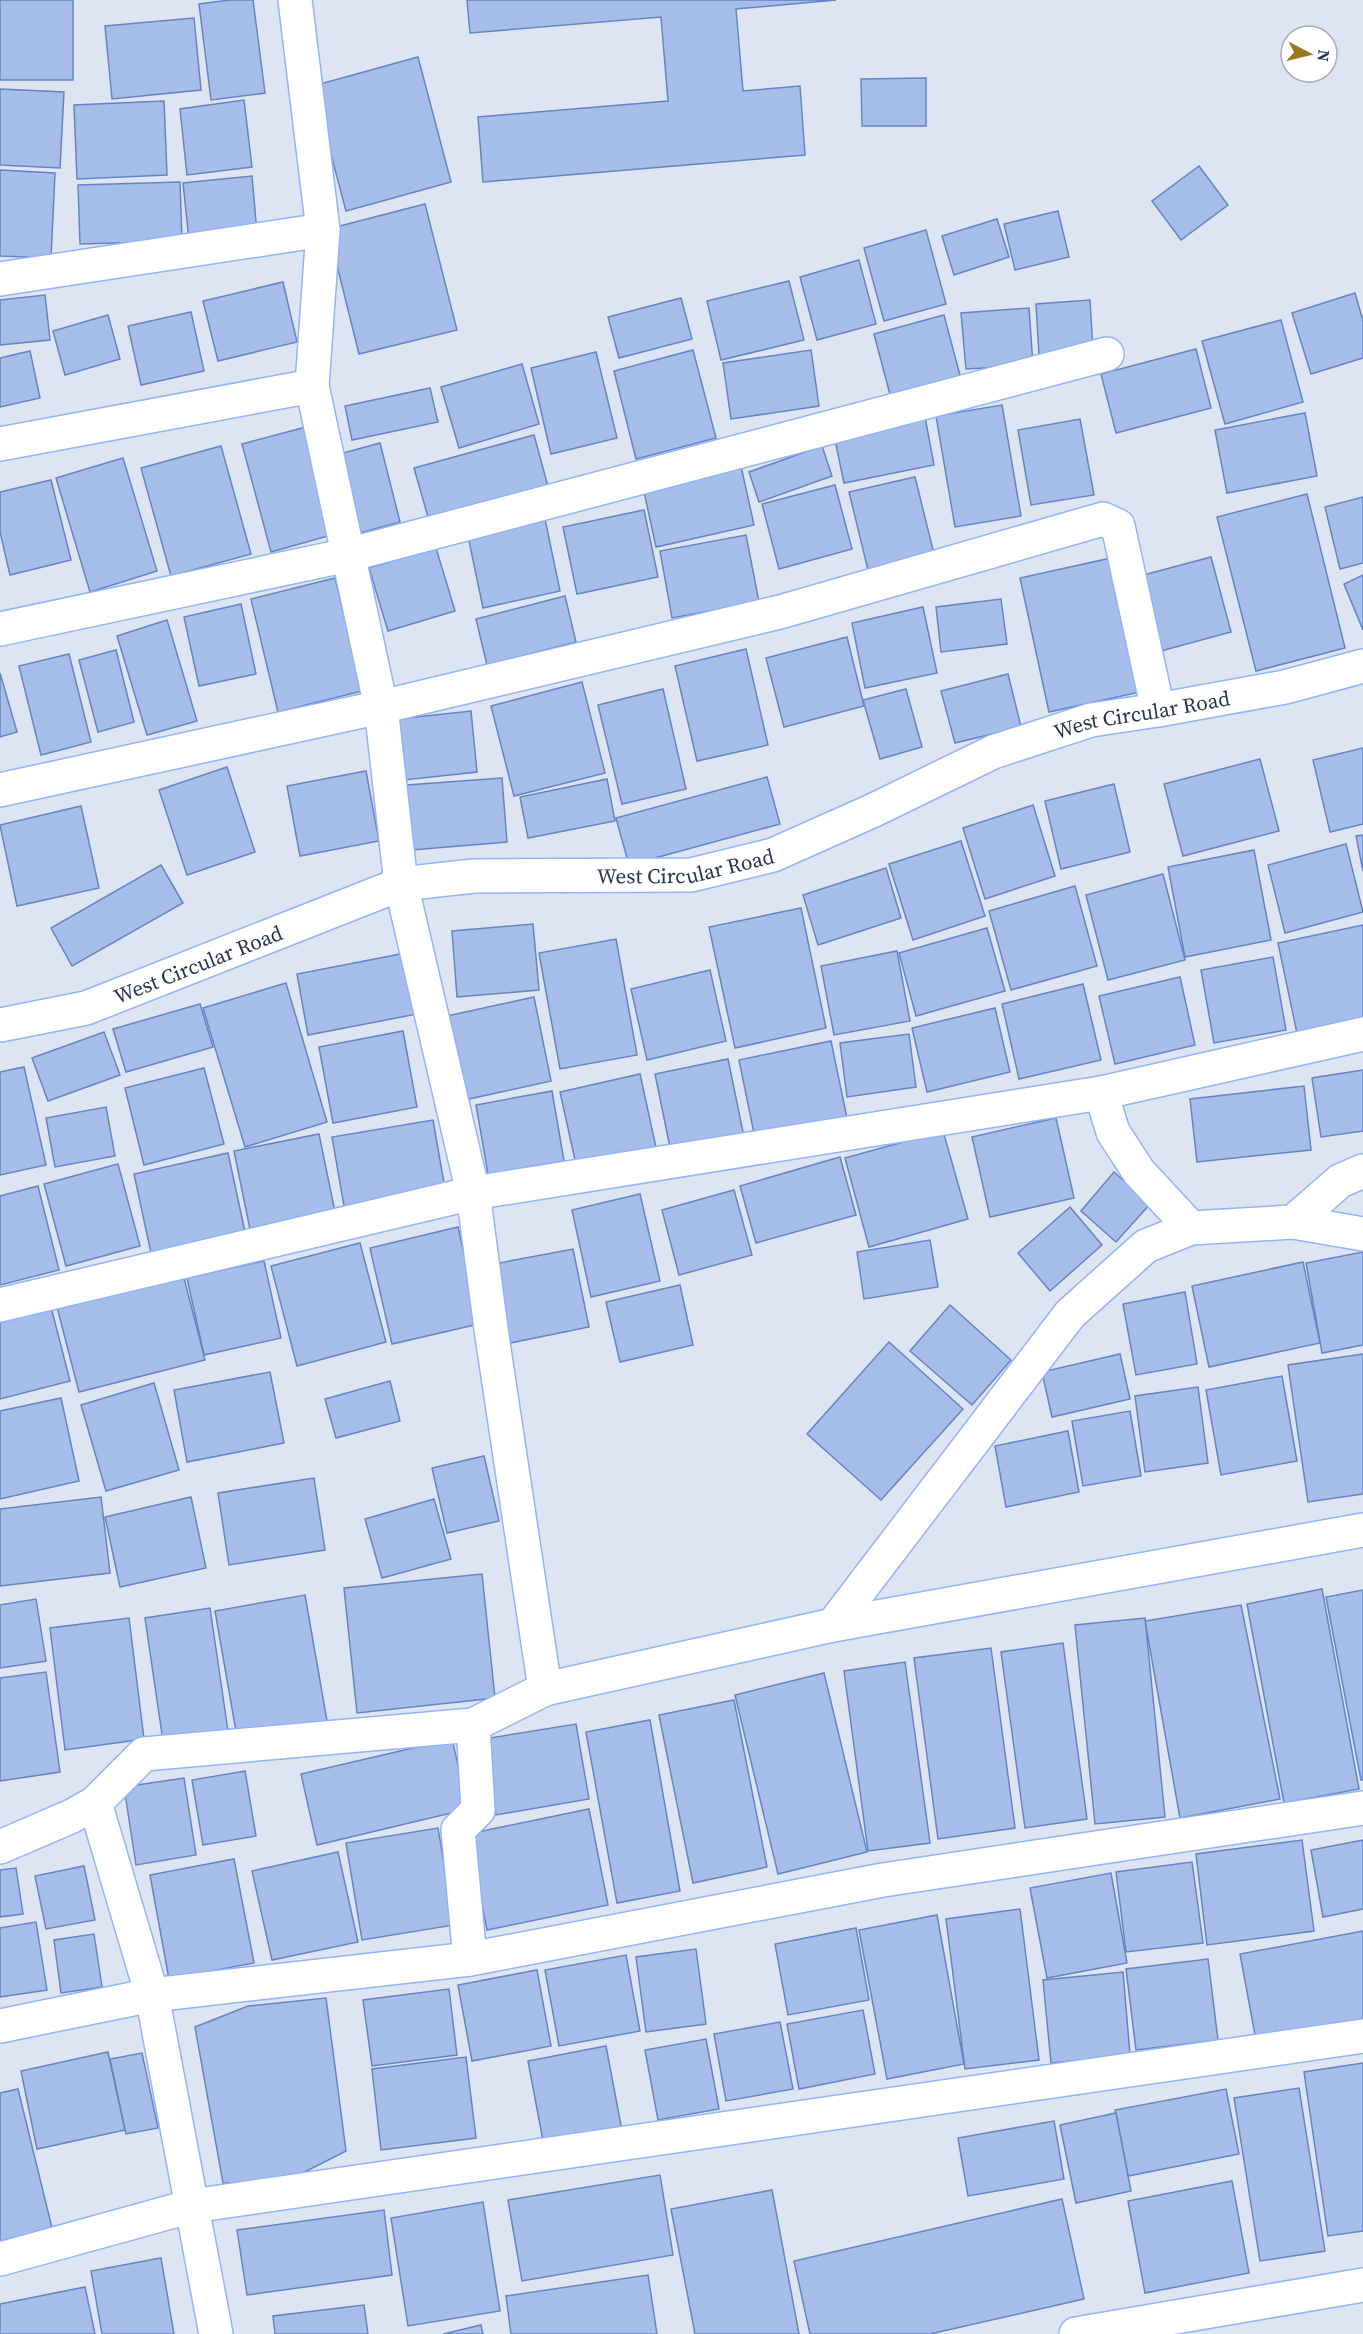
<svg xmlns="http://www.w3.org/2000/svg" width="1363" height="2334" font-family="'Source Serif 4',serif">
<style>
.building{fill:#a8beea;stroke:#6684c3;stroke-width:1.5}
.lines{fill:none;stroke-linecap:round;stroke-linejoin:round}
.minor-casing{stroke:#93b4f6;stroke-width:36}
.tertiary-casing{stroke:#93b4f6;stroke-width:36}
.trunk-casing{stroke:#93b4f6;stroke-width:36}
.minor{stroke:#fff;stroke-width:33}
.tertiary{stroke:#fff;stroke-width:33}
.trunk{stroke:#fff;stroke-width:33}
.labels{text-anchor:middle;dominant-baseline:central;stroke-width:6;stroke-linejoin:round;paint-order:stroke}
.street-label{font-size:21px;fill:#27344f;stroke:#fff}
</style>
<rect width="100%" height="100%" fill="#dde4f2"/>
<g class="building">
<rect x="0" y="0" width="73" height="80"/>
<polygon points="230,0 253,0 265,93 211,100 199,4"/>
<polygon points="467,0 836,0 736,9 743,91 800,86 805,155 483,182 478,117 668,101 661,17 470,33"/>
<polygon points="194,18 201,90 112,99 105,26"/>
<polygon points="418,57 451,182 346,211 313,86"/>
<polygon points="926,78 926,126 862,126 861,79"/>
<polygon points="0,89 64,92 60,168 0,165"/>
<polygon points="244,100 252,167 187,175 180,109"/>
<polygon points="164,101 167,175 77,179 74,105"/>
<polygon points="1199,166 1228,205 1181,240 1152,201"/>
<polygon points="0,170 55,173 51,258 0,256"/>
<polygon points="252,176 257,233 189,240 183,183"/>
<polygon points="180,182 182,241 80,244 78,185"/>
<polygon points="425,204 457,330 359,354 328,229"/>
<polygon points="1058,211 1069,257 1015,270 1004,224"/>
<polygon points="997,219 1009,257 954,275 942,236"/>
<polygon points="926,230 946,304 884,321 864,248"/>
<polygon points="859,260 876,324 817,340 800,277"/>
<polygon points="789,281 804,340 721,360 707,301"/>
<polygon points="283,282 297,342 218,361 203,301"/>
<polygon points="1355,293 1363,321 1363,358 1311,374 1292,313"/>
<polygon points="45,295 50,340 0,345 0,300"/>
<polygon points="681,298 692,339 619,358 608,317"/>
<polygon points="1090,300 1093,351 1039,355 1036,304"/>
<polygon points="1029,308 1033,365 966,369 961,313"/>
<polygon points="191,312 204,371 141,385 128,326"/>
<polygon points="108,315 120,359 65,375 53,331"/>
<polygon points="944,315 962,383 892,402 874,334"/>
<polygon points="1281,320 1303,402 1225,424 1202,341"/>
<polygon points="1196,349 1211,408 1116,433 1101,374"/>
<polygon points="693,350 716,438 636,459 614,371"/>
<polygon points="811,350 819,406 731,419 723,363"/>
<polygon points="30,351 40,398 0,407 0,358"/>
<polygon points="596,352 617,438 551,454 531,368"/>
<polygon points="522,364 539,424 459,448 441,387"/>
<polygon points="430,388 438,422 352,440 345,406"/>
<polygon points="1002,405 1021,516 955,527 936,416"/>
<polygon points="1305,413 1317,476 1227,493 1215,430"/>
<polygon points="925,417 934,465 844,483 834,435"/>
<polygon points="1080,419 1094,495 1031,505 1018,430"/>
<polygon points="306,427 335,534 271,552 242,444"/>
<polygon points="534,435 549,490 430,524 414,468"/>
<polygon points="380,443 400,522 356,534 336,455"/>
<polygon points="221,446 251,554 171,576 141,468"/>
<polygon points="822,446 832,476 759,502 749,472"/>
<polygon points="123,458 157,571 90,592 56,478"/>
<polygon points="741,466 754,525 656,547 643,487"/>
<polygon points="915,477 934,554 868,570 849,492"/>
<polygon points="51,480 71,560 10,575 0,532 0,492"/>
<polygon points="835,485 852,549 779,569 762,504"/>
<polygon points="1307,494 1345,648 1256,671 1217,517"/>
<polygon points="1363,497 1363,563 1340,569 1325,507"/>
<polygon points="644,510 658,577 577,594 563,527"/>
<polygon points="545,519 560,591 483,608 468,536"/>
<polygon points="746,535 759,602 672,618 660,551"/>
<polygon points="436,548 455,611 388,631 369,568"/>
<polygon points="1211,557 1231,632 1157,652 1136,577"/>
<polygon points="1111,558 1140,692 1049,712 1020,578"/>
<polygon points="1363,575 1363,630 1344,584"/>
<polygon points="335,578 362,691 278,712 251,599"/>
<polygon points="565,596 576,642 487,665 476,619"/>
<polygon points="1001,599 1007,644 941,652 936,607"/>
<polygon points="241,604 256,674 199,686 184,617"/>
<polygon points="923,607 937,673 865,688 852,623"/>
<polygon points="167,620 197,721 147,735 117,636"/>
<polygon points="847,637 864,706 784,727 766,658"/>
<polygon points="746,649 768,745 697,761 675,666"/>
<polygon points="116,650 134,722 98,732 79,660"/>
<polygon points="69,654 91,742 41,755 19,666"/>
<polygon points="0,673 17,732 0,737"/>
<polygon points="1008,674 1021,727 955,743 941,691"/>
<polygon points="582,682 605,773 514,796 491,706"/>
<polygon points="663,689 686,789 622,804 598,705"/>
<polygon points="906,689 922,747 880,759 863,700"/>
<polygon points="471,711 477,772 404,780 398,719"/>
<polygon points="1363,748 1363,824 1330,832 1313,760"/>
<polygon points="1260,759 1279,831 1183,856 1164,784"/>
<polygon points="227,767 255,852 187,875 159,790"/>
<polygon points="366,771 379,841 300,856 287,786"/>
<polygon points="767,777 780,824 629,865 616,818"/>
<polygon points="502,778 507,842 412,850 407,785"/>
<polygon points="607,779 615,821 528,838 520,797"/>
<polygon points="1114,784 1130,852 1061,869 1045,801"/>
<polygon points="1033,805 1055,876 985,899 963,828"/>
<polygon points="81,806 99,888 17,906 0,825"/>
<polygon points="1363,835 1363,871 1356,836"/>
<polygon points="961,841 985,916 913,940 889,864"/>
<polygon points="1346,844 1363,912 1285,933 1268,865"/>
<polygon points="1254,850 1271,940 1185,957 1168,867"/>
<polygon points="161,865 183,903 72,966 51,928"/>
<polygon points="886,868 901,918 818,945 803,895"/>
<polygon points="1163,874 1185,960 1108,980 1086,895"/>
<polygon points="1075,886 1097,966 1011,990 989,911"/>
<polygon points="801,908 826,1028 735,1048 709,927"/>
<polygon points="533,924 539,990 457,997 452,931"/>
<polygon points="1363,925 1363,1024 1298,1038 1278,943"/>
<polygon points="987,928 1005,991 916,1016 899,953"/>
<polygon points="616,939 637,1055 560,1069 539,953"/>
<polygon points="897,951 910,1021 834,1035 821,966"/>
<polygon points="406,953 417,1014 308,1035 297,974"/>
<polygon points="1273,957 1286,1030 1214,1043 1201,970"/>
<polygon points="710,970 726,1041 647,1060 631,989"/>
<polygon points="1180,977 1195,1045 1115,1064 1099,996"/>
<polygon points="286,983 327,1122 245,1147 203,1008"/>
<polygon points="1083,984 1101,1060 1019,1079 1002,1004"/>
<polygon points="534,997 551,1081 460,1101 442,1017"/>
<polygon points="200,1004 213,1047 126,1072 113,1029"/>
<polygon points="995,1008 1010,1072 927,1092 912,1028"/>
<polygon points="403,1031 417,1107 333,1123 319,1047"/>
<polygon points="104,1032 120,1075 48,1101 32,1058"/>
<polygon points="909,1034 916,1087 847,1097 840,1043"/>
<polygon points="831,1041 847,1118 755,1138 739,1060"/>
<polygon points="728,1059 744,1137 671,1152 655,1074"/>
<polygon points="24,1067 46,1165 0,1175 0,1072"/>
<polygon points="204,1068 224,1144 144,1165 125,1088"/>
<polygon points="1363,1070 1363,1131 1321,1137 1312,1078"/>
<polygon points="640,1074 657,1152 577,1169 560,1092"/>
<polygon points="1304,1086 1311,1150 1197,1162 1190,1099"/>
<polygon points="552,1091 564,1161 488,1174 476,1105"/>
<polygon points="106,1107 115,1156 55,1167 46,1118"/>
<polygon points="1056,1118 1074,1198 990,1217 972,1137"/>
<polygon points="433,1120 445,1189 344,1206 332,1137"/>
<polygon points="943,1131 968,1219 869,1247 845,1158"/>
<polygon points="319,1134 336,1217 251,1234 234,1151"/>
<polygon points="228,1153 245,1232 151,1253 134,1174"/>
<polygon points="840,1157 856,1215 756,1243 740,1186"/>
<polygon points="118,1164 140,1246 66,1266 44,1184"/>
<polygon points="1114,1172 1150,1204 1116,1242 1081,1211"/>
<polygon points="38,1186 59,1270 0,1285 0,1196"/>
<polygon points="734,1190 752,1255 679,1275 662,1210"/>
<polygon points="640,1194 660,1281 591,1297 572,1210"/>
<polygon points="1070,1207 1102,1245 1050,1291 1018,1253"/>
<polygon points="458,1227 479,1324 392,1344 370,1248"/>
<polygon points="930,1240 938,1287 864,1299 857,1252"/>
<polygon points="360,1243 386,1342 297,1366 271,1266"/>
<polygon points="573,1249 589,1327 510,1343 494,1264"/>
<polygon points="1363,1252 1363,1345 1322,1353 1306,1263"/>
<polygon points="264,1261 281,1338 204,1355 187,1278"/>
<polygon points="1303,1262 1320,1343 1209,1367 1192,1286"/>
<polygon points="183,1274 205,1360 79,1392 57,1307"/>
<polygon points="680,1285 693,1345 620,1362 606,1302"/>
<polygon points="1185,1292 1197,1364 1136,1375 1123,1304"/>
<polygon points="950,1305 1011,1360 972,1405 910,1351"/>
<polygon points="51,1307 70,1381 0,1399 0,1319"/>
<polygon points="889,1342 963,1409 881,1500 807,1434"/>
<polygon points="1120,1354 1130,1399 1052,1417 1042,1372"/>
<polygon points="1363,1354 1363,1494 1308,1502 1288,1365"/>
<polygon points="270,1372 284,1443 187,1462 174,1390"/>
<polygon points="1282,1376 1297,1461 1221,1475 1206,1390"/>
<polygon points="390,1381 400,1421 336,1438 325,1399"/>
<polygon points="154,1383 179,1470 106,1491 81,1405"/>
<polygon points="1198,1387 1208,1463 1145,1472 1135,1396"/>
<polygon points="61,1398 79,1481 0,1499 0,1411"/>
<polygon points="1130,1411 1141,1476 1083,1486 1072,1421"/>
<polygon points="1068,1431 1079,1492 1006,1507 995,1446"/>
<polygon points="484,1456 499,1521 447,1533 432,1468"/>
<polygon points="314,1478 325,1550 229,1565 218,1493"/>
<polygon points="101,1497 110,1573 0,1586 0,1509"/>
<polygon points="191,1497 206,1568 120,1587 105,1517"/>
<polygon points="434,1499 451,1559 382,1578 365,1519"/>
<polygon points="482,1574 495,1698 357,1713 344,1588"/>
<polygon points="1322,1589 1359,1789 1284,1803 1247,1604"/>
<polygon points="1363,1590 1363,1780 1361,1780 1326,1597"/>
<polygon points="305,1595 327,1721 237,1737 215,1611"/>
<polygon points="36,1599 46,1661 0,1668 0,1605"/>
<polygon points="1241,1605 1280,1799 1180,1818 1145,1621"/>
<polygon points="210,1608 229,1738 164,1748 145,1618"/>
<polygon points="129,1618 144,1739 65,1750 50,1628"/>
<polygon points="1145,1618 1165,1817 1095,1824 1075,1625"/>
<polygon points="1063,1643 1087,1819 1025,1828 1001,1652"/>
<polygon points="991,1648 1015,1828 938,1839 914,1658"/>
<polygon points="905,1662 930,1843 868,1851 844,1671"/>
<polygon points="46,1672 60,1772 0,1781 0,1678"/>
<polygon points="824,1673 867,1852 778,1874 735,1695"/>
<polygon points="734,1700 767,1867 693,1883 659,1715"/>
<polygon points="650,1720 680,1891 617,1903 586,1732"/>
<polygon points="576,1724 589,1799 496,1815 484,1739"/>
<polygon points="452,1739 468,1809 317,1845 301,1774"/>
<polygon points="245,1771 256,1836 203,1845 192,1780"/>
<polygon points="184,1778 196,1855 136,1865 124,1787"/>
<polygon points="589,1809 608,1905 487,1930 468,1834"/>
<polygon points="438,1828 454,1925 362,1940 346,1843"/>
<polygon points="1302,1840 1314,1931 1207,1945 1196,1854"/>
<polygon points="1363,1840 1363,1909 1323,1917 1311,1850"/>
<polygon points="338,1852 358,1942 272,1960 252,1871"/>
<polygon points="234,1859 254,1963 169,1979 150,1875"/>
<polygon points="1192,1862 1203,1943 1126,1952 1116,1872"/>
<polygon points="84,1866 95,1920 46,1929 35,1876"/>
<polygon points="16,1868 23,1914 0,1917 0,1870"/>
<polygon points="1111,1873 1127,1963 1047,1978 1030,1888"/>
<polygon points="1020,1909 1039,2060 965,2069 946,1919"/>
<polygon points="937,1915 964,2064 887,2079 859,1930"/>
<polygon points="36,1922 47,1990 0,1997 0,1928"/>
<polygon points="856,1928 869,2000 788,2015 775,1944"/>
<polygon points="1363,1931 1363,2019 1256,2040 1240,1954"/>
<polygon points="94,1934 102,1987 61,1993 54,1940"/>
<polygon points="696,1949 706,2024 646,2032 636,1957"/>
<polygon points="626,1955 640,2031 559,2046 545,1970"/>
<polygon points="1208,1959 1218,2040 1136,2050 1126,1969"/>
<polygon points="537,1970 551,2046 472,2061 458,1985"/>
<polygon points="1123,1972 1130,2055 1051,2063 1043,1980"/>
<polygon points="449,1989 457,2055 372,2066 363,2000"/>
<polygon points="326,1998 346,2151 285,2182 223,2183 195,2027 248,2006"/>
<polygon points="863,2010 875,2074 799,2089 787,2024"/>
<polygon points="780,2022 793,2089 726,2101 714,2034"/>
<polygon points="706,2039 719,2109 658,2120 645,2050"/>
<polygon points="606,2046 622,2131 544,2146 528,2061"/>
<polygon points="108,2052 125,2130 37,2149 21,2071"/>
<polygon points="142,2053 158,2128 126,2134 110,2059"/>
<polygon points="466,2057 476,2138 381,2150 372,2069"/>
<polygon points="1363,2063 1363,2231 1328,2236 1304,2072"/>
<polygon points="1299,2088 1325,2251 1260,2261 1234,2098"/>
<polygon points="18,2089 52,2228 0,2241 0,2093"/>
<polygon points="1226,2089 1239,2154 1128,2176 1115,2110"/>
<polygon points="1116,2113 1131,2191 1076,2203 1060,2125"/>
<polygon points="1054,2121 1064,2179 968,2196 958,2138"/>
<polygon points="660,2175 673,2255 522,2281 508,2200"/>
<polygon points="1232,2181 1249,2273 1145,2293 1128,2201"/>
<polygon points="772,2190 799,2334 695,2334 671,2209"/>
<polygon points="1062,2199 1084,2299 930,2334 810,2334 794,2261"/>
<polygon points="483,2202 500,2311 408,2326 391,2218"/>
<polygon points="384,2210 392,2275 247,2295 237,2230"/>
<polygon points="161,2258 174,2334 102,2334 91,2271"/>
<polygon points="648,2275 657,2334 511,2334 506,2296"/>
<polygon points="85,2287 95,2334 0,2334 0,2304"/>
<polygon points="364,2305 368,2334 275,2334 273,2316"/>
<polygon points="481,2325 483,2334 443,2334"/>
</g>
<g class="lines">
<defs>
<g id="minor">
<polyline points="295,0 323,230 312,386 381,707 401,884 473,1193 492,1336 545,1689"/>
<polyline points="0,279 323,230"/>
<polyline points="0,444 312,386"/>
<polyline points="0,629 348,555 1107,354"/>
<polyline points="0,790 381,707 780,612 1103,519 1118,526 1158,710"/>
<polyline points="1101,1093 1113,1132 1139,1172 1191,1228"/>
<polyline points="1293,1222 1363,1234"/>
<polyline points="0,1305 473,1193 1101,1093 1363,1034"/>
<polyline points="833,1625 1070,1314 1146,1246 1191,1228 1293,1222 1340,1181 1363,1171"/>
<polyline points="95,1803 152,1995 216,2334"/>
<polyline points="0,1847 72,1816 95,1803 144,1754 473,1725 545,1689 833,1625 1363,1530"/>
<polyline points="470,1959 458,1830 478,1810 473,1725"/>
<polyline points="0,2026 152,1995 470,1959 883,1880 1363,1808"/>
<polyline points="0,2259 192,2206 1363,2036"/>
</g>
<g id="tertiary">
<path id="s1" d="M0 1025 86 1008 401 884 474 876 691 875 773 855 874 810 993 752 1091 720 1158 710 1285 687 1363 666"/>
</g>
<polyline id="trunk" points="1076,2334 1363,2285"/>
</defs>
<use href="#minor" class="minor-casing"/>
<use href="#tertiary" class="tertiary-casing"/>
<use href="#trunk" class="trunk-casing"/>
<use href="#minor" class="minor"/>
<use href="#tertiary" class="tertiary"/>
<use href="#trunk" class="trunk"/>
</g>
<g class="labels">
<g class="street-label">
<text stroke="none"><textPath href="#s1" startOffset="1198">West Circular Road</textPath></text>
<text stroke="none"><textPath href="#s1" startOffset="712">West Circular Road</textPath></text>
<text stroke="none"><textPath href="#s1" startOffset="208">West Circular Road</textPath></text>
</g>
</g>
<g transform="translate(1309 54) rotate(97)"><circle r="28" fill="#ffffff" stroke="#a9aeb9" stroke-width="1.5"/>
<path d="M0-4.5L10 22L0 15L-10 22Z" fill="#9b7722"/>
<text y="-9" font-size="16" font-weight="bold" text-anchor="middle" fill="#27344f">N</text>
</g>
</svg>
